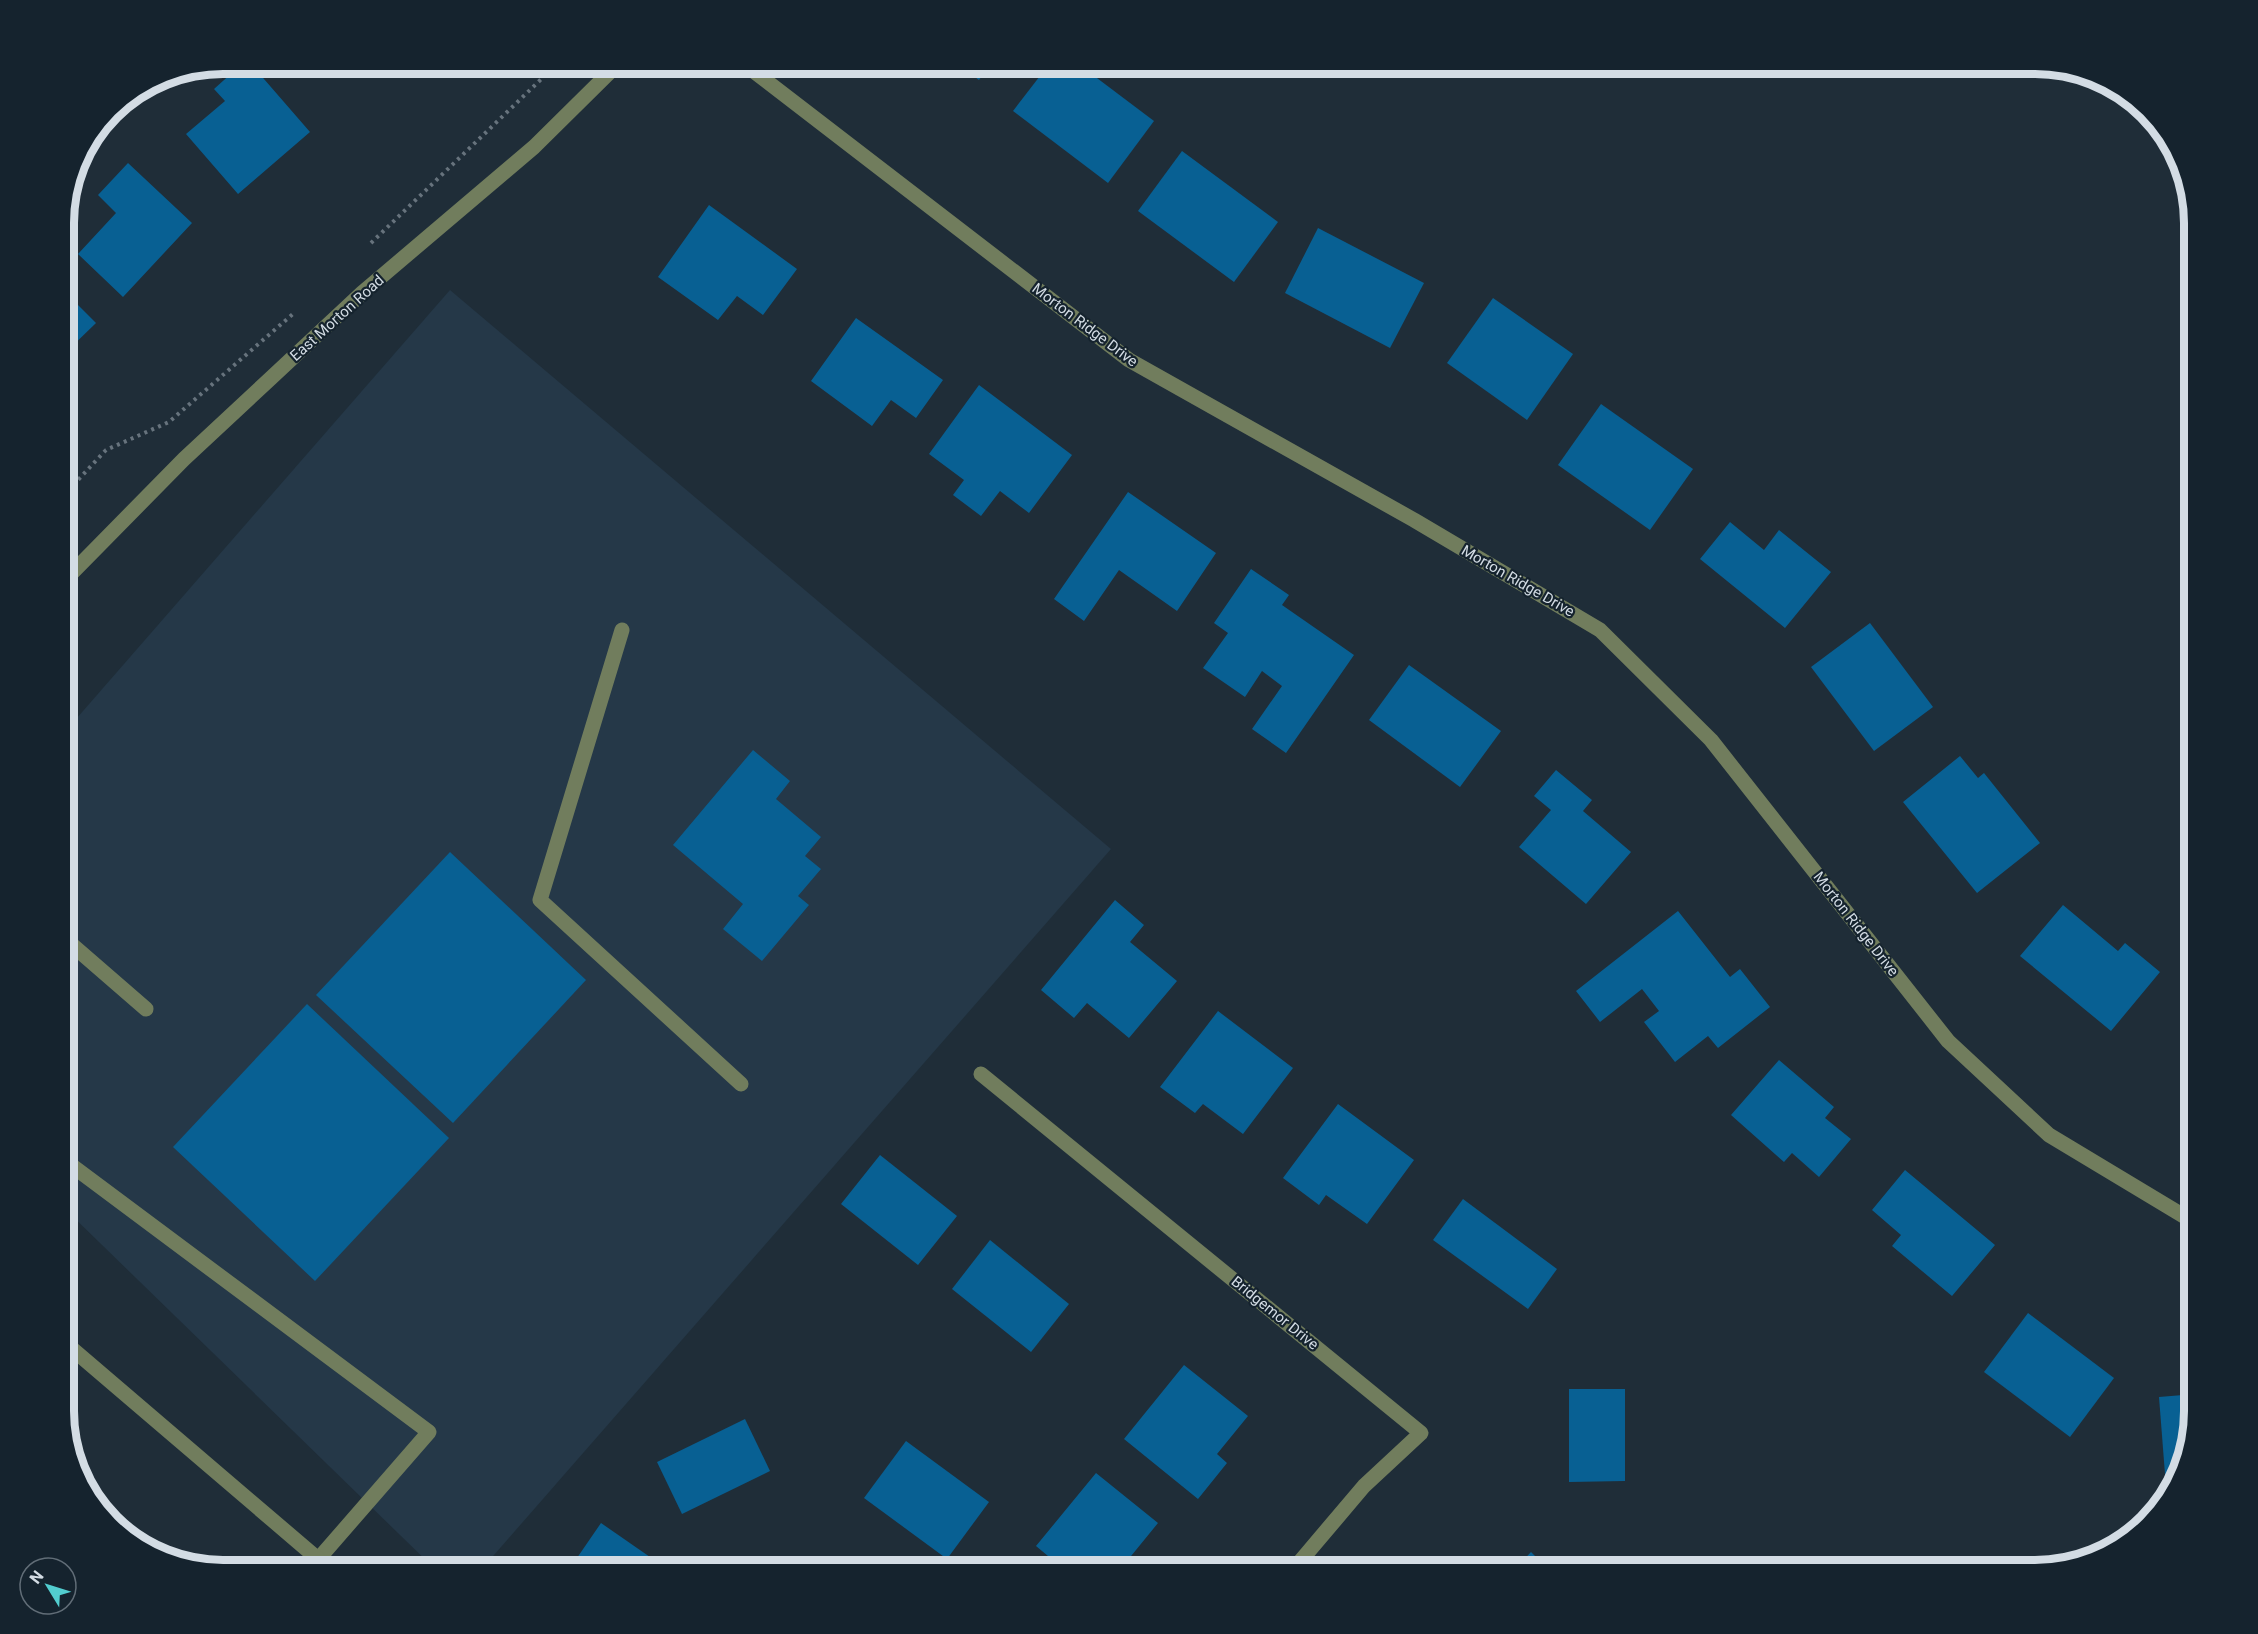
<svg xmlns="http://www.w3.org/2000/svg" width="2258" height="1634" font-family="Roboto,sans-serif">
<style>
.built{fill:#253848}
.building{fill:#086093}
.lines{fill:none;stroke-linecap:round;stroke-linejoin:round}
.path{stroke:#67737d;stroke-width:4;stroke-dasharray:3 4.5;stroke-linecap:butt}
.minor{stroke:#717d5d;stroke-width:15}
.labels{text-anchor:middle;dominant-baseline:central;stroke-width:4.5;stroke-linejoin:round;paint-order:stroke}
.street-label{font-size:15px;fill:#d3dce4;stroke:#15232e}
.rim{fill:none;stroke:#d3dce4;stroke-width:8}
</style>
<rect width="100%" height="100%" fill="#1f2d38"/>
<polygon class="built" points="450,290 1111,849 480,1571 437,1571 63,1207 63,734"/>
<g class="building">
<polygon points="243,63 250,63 310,132 238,194 186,134 225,101 214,89"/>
<polygon points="956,63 991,63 979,80"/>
<polygon points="1050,63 1077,63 1154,121 1108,183 1013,111"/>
<polygon points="1182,151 1278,222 1234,282 1138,211"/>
<polygon points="128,163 192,223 123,297 78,254 116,213 98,195"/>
<polygon points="709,205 797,269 763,315 737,296 718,320 658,277"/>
<polygon points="1318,228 1424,283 1390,348 1285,293"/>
<polygon points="63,290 96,323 63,355"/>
<polygon points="1493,298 1573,354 1527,420 1447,363"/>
<polygon points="856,318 943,380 916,418 891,400 872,426 811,381"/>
<polygon points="979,385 1072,455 1029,513 1000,491 981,516 953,495 964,480 929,454"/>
<polygon points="1601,404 1693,469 1650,530 1558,465"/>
<polygon points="1128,492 1216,553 1177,611 1119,570 1084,621 1054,599"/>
<polygon points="1730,522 1764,550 1779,530 1831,572 1785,628 1700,559"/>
<polygon points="1251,569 1289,595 1282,605 1354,655 1286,753 1252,729 1282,686 1262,671 1245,697 1203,668 1228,633 1214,623"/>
<polygon points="1870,623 1933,707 1874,751 1811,667"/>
<polygon points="1409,665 1501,731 1460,787 1369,720"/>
<polygon points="753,750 790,781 776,799 821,837 805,856 821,869 798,896 809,905 762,961 723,929 743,904 673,845"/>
<polygon points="1960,756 1978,778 1984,773 2040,843 1977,893 1903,802"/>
<polygon points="1556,770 1592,800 1583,811 1631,852 1586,904 1519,847 1551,810 1534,796"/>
<polygon points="450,852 586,980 453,1123 316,995"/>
<polygon points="1115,900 1144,925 1130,942 1177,981 1129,1038 1087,1003 1074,1018 1041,990"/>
<polygon points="2063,905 2118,951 2125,943 2160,972 2111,1031 2020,956"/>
<polygon points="1678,911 1730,977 1740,969 1770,1007 1718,1048 1708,1036 1675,1062 1644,1022 1659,1011 1642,989 1600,1022 1576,991"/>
<polygon points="307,1004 449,1138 315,1281 173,1147"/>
<polygon points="1218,1011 1293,1068 1243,1134 1203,1104 1195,1113 1160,1087"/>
<polygon points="1779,1060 1834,1107 1825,1118 1851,1139 1819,1177 1792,1153 1784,1162 1731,1115"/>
<polygon points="1338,1104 1414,1160 1367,1224 1326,1195 1319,1205 1283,1178"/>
<polygon points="880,1155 957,1216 918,1265 841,1204"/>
<polygon points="1905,1170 1995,1245 1952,1296 1892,1246 1901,1235 1872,1210"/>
<polygon points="1463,1199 1557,1269 1528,1309 1433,1240"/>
<polygon points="990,1240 1069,1304 1031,1352 952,1289"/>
<polygon points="2028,1313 2114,1378 2070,1437 1984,1372"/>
<polygon points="1184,1365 1248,1416 1217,1454 1227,1463 1198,1499 1124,1439"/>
<polygon points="1569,1389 1625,1389 1625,1481 1569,1482"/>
<polygon points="2195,1394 2195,1412 2186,1463 2174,1486 2166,1487 2159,1397"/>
<polygon points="745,1419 770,1471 682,1514 657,1462"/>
<polygon points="906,1441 989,1502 947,1559 864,1498"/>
<polygon points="1096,1473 1158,1523 1127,1561 1138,1571 1066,1571 1036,1546"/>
<polygon points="601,1523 650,1557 640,1571 568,1571"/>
<polygon points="1531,1552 1550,1571 1513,1571"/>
</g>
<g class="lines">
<g class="path">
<polyline points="371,243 558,63"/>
<polyline points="63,496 106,450 169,422 294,313"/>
</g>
<g class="minor">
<polyline points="743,63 1129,360 1414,520 1600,630 1711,740 1948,1041 2049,1135 2187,1218"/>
<polyline points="63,582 184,459 271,378 362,293 534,147 619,63"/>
<polyline points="622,630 540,900 741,1084"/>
<polyline points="63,937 146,1009"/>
<polyline points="981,1074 1421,1433 1364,1486 1292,1571"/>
<polyline points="63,1159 429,1432 308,1571"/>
<polyline points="63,1341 318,1559"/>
</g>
</g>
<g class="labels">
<g class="street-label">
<text transform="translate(337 318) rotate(-42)">East Morton Road</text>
<text transform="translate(1085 325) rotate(37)">Morton Ridge Drive</text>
<text transform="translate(1518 581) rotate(30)">Morton Ridge Drive</text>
<text transform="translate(1856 924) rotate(52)">Morton Ridge Drive</text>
<text transform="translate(1275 1313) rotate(39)">Bridgemor Drive</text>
</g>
</g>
<path d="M0 0H2258V1634H0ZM223 74H2035A149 149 0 0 1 2184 223V1411A149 149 0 0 1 2035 1560H223A149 149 0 0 1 74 1411V223A149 149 0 0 1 223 74Z" fill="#15232e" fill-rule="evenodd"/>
<path class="rim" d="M223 74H2035A149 149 0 0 1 2184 223V1411A149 149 0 0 1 2035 1560H223A149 149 0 0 1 74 1411V223A149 149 0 0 1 223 74Z"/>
<g transform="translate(48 1586) rotate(308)"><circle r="28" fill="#15232e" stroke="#616d77" stroke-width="1.5"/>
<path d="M0-4.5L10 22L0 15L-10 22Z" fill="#52cdcf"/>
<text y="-9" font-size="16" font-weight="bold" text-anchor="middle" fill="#d3dce4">N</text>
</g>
</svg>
